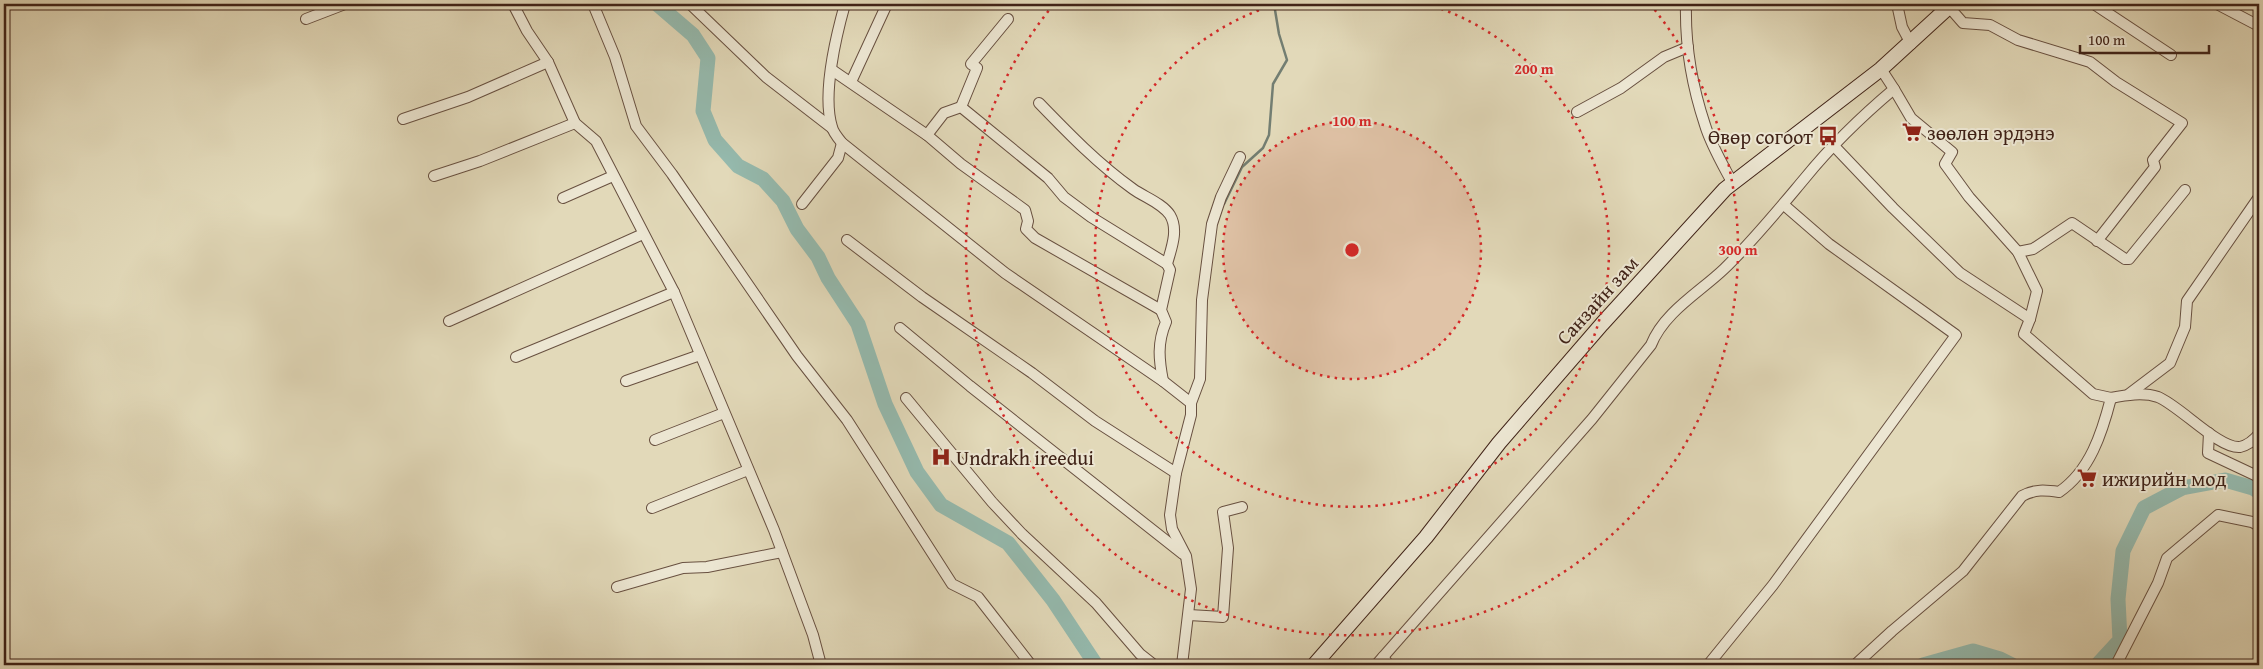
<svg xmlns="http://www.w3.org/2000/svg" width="2263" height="669" font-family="'Gentium Book Plus',serif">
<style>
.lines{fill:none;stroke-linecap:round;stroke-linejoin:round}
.stream{stroke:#737e72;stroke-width:2.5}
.river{stroke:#95baae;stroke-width:15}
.minor-casing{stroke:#685040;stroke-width:12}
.secondary-casing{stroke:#402318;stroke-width:16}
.minor{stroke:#ece6d2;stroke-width:10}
.secondary{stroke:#ece6d2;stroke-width:14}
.ring{fill:none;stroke:#d62828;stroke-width:2.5;stroke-dasharray:2.5 5}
.labels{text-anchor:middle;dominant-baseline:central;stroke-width:4;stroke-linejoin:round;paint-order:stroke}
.poi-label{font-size:20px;fill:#402318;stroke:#ece6d2;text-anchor:start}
.street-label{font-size:20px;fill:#402318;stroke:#ece6d2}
.centre{fill:#d62828;stroke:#ece6d2;stroke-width:2.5}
.ring-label{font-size:15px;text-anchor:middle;font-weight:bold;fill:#d62828;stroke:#ece6d2;stroke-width:4;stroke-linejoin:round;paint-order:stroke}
</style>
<rect width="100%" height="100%" fill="#e2d9b9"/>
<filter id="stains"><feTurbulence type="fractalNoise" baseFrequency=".004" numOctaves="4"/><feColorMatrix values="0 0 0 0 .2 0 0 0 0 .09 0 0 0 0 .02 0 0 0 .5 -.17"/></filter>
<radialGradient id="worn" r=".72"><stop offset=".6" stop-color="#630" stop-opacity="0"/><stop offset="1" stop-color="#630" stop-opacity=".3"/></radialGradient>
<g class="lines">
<g class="stream">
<polyline points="1934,12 1934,4"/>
<polyline points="1224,204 1242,167 1263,148 1269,135 1273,84 1287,60 1279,34 1274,4"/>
</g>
<g class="river">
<polyline points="657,4 693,35 708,58 703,111 715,140 738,166 763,179 783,201 797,229 818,257 828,278 858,324 885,404 917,472 941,505 1008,543 1053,600 1096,665"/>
<polyline points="1923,665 1973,651 2000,659 2012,665"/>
<polyline points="2097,665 2120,640 2118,599 2123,551 2144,508 2182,488 2225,480 2253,488 2259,492"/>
</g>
<defs>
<g id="minor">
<polyline points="513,4 527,31 548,62 575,123 596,141 674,292 774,530 813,635 821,665"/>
<polyline points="593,4 615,57 636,126 672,174 797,356 847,420 952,584 978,597 1031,665"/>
<polyline points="690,4 766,77 832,128"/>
<path d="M845 4C836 36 822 95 832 127 833 132 838 138 842 143L1005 273 1163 381 1191 403V415L1176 473 1170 515 1172 529 1186 556 1191 589 1182 665"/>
<path d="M1686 4C1685 44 1692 86 1705 125 1711 145 1723 165 1733 184"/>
<polyline points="1897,4 1902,27 1911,44"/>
<polyline points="2094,4 2171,55"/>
<polyline points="2217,4 2259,26"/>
<polyline points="1949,7 1963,23 1990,25 2018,40 2090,62 2116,82 2182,123 2153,160 2155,167 2097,241"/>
<polyline points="306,19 345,4"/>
<polyline points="832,70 927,135 961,164 1025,210 1028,221 1026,229 1035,238 1161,310"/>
<polyline points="851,82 887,4"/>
<path d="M1039 103C1069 134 1098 164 1133 189 1144 197 1162 203 1170 215 1179 230 1171 249 1167 264L1170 270 1161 310 1166 322C1157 343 1159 360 1163 381"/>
<polyline points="961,107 977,68 971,64 1008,19"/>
<polyline points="1577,112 1621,88 1664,57 1688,47"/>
<polyline points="403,119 468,97 548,62"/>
<polyline points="927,135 944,113 961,107 1048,178 1064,197 1091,217 1167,264"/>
<polyline points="1834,146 1893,208 1960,273 2030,319"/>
<polyline points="434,176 480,161 575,123"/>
<polyline points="563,198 613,176"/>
<polyline points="802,204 838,158 842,143"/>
<polyline points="847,240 922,297 1032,373 1095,421 1176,473"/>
<polyline points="2018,252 2033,249 2072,223 2125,259 2129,259 2185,190"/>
<polyline points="449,321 643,234"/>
<polyline points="900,328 970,386 1183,554"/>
<polyline points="516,357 674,292"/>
<polyline points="626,381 700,355"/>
<polyline points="2129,394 2170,363 2185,327 2187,301 2259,197"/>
<polyline points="906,398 992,502 1022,534 1096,603 1140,654 1154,665"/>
<path d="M2111 398C2126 395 2143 392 2158 397 2180 406 2219 449 2240 447 2249 445 2254 440 2259 434"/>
<polyline points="1191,403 1200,379 1202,300 1212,224 1221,197 1240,157"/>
<polyline points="2209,433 2208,453 2259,477"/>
<polyline points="655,440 724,413"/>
<polyline points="652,508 748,470"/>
<polyline points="617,587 683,568 707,567 782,552"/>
<polyline points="1189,615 1223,617 1228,548 1223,512 1242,507"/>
<polyline points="1383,657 1389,665"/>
<path d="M1376 665 1592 419 1651 345C1664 312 1700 292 1724 269 1753 241 1779 209 1805 178 1831 146 1862 116 1894 89L1881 69"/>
<polyline points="1708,665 1773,585 1956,335 1829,244 1784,205"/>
<path d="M1855 665 1892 631 1963 571 2022 496C2035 489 2045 490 2059 492 2090 471 2102 433 2111 398L2093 394 2024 334 2030 319 2037 291 2018 252 1969 197 1945 164 1952 152 1911 118 1894 89"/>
<polyline points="2116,665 2158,583 2167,558 2218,515 2252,522 2259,526"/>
</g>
<polyline id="secondary" points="1314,665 1426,537 1499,443 1602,324 1725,189 1881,69 1952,4"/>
</defs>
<use href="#minor" class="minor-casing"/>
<use href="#secondary" class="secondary-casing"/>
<use href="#minor" class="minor"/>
<use href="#secondary" class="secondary"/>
</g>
<circle cx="1352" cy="250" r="129" fill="#d62828" fill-opacity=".12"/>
<g class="ring">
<circle cx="1352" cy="250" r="129"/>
<path d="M1427 4A257 257 0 1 1 1277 4"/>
<path d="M1650 4A386 386 0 1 1 1054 4"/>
</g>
<defs>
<symbol id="supermarket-bare" viewBox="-9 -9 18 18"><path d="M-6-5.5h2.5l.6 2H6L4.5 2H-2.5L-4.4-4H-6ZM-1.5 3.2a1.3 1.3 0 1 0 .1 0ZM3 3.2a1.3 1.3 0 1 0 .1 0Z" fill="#8f2418" stroke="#ece6d2" stroke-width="2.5" paint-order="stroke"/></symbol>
<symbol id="bus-bare" viewBox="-9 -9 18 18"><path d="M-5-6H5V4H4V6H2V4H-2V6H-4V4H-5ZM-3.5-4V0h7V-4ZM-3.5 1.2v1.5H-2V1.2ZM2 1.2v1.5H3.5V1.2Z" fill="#8f2418" stroke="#ece6d2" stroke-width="2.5" paint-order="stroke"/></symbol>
<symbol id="hospital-bare" viewBox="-9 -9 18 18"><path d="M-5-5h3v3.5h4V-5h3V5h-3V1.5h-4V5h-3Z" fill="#8f2418" stroke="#ece6d2" stroke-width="2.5" paint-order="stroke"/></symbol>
</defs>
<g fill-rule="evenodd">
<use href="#supermarket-bare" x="1898" y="118" width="28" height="28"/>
<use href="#bus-bare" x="1814" y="122" width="28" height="28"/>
<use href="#hospital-bare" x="927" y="443" width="28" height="28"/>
<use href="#supermarket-bare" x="2073" y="464" width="28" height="28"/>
</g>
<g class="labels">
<g class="poi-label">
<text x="1927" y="132">зөөлөн эрдэнэ</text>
<text x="1813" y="136" text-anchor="end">Өвөр согоот</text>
<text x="956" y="457">Undrakh ireedui</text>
<text x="2102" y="478">ижирийн мод</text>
</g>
<g class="street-label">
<text transform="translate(1597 300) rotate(-48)">Санзайн зам</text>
</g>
</g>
<circle cx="1352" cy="250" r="8" class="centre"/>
<g class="ring-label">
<text x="1534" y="74">200 m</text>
<text x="1352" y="126">100 m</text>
<text x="1738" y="255">300 m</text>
</g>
<rect width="2263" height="669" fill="none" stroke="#e2d9b9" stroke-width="20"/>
<rect x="5" y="5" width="2253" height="659" fill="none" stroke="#402318" stroke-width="2.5"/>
<rect x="10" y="10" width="2243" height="649" fill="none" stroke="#402318"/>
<path d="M2080 45v8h129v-8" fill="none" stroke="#402318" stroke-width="2.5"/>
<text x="2088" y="45" font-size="15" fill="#402318" stroke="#ece6d2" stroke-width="4" paint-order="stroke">100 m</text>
<rect width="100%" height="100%" filter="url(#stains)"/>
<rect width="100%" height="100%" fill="url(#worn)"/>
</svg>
